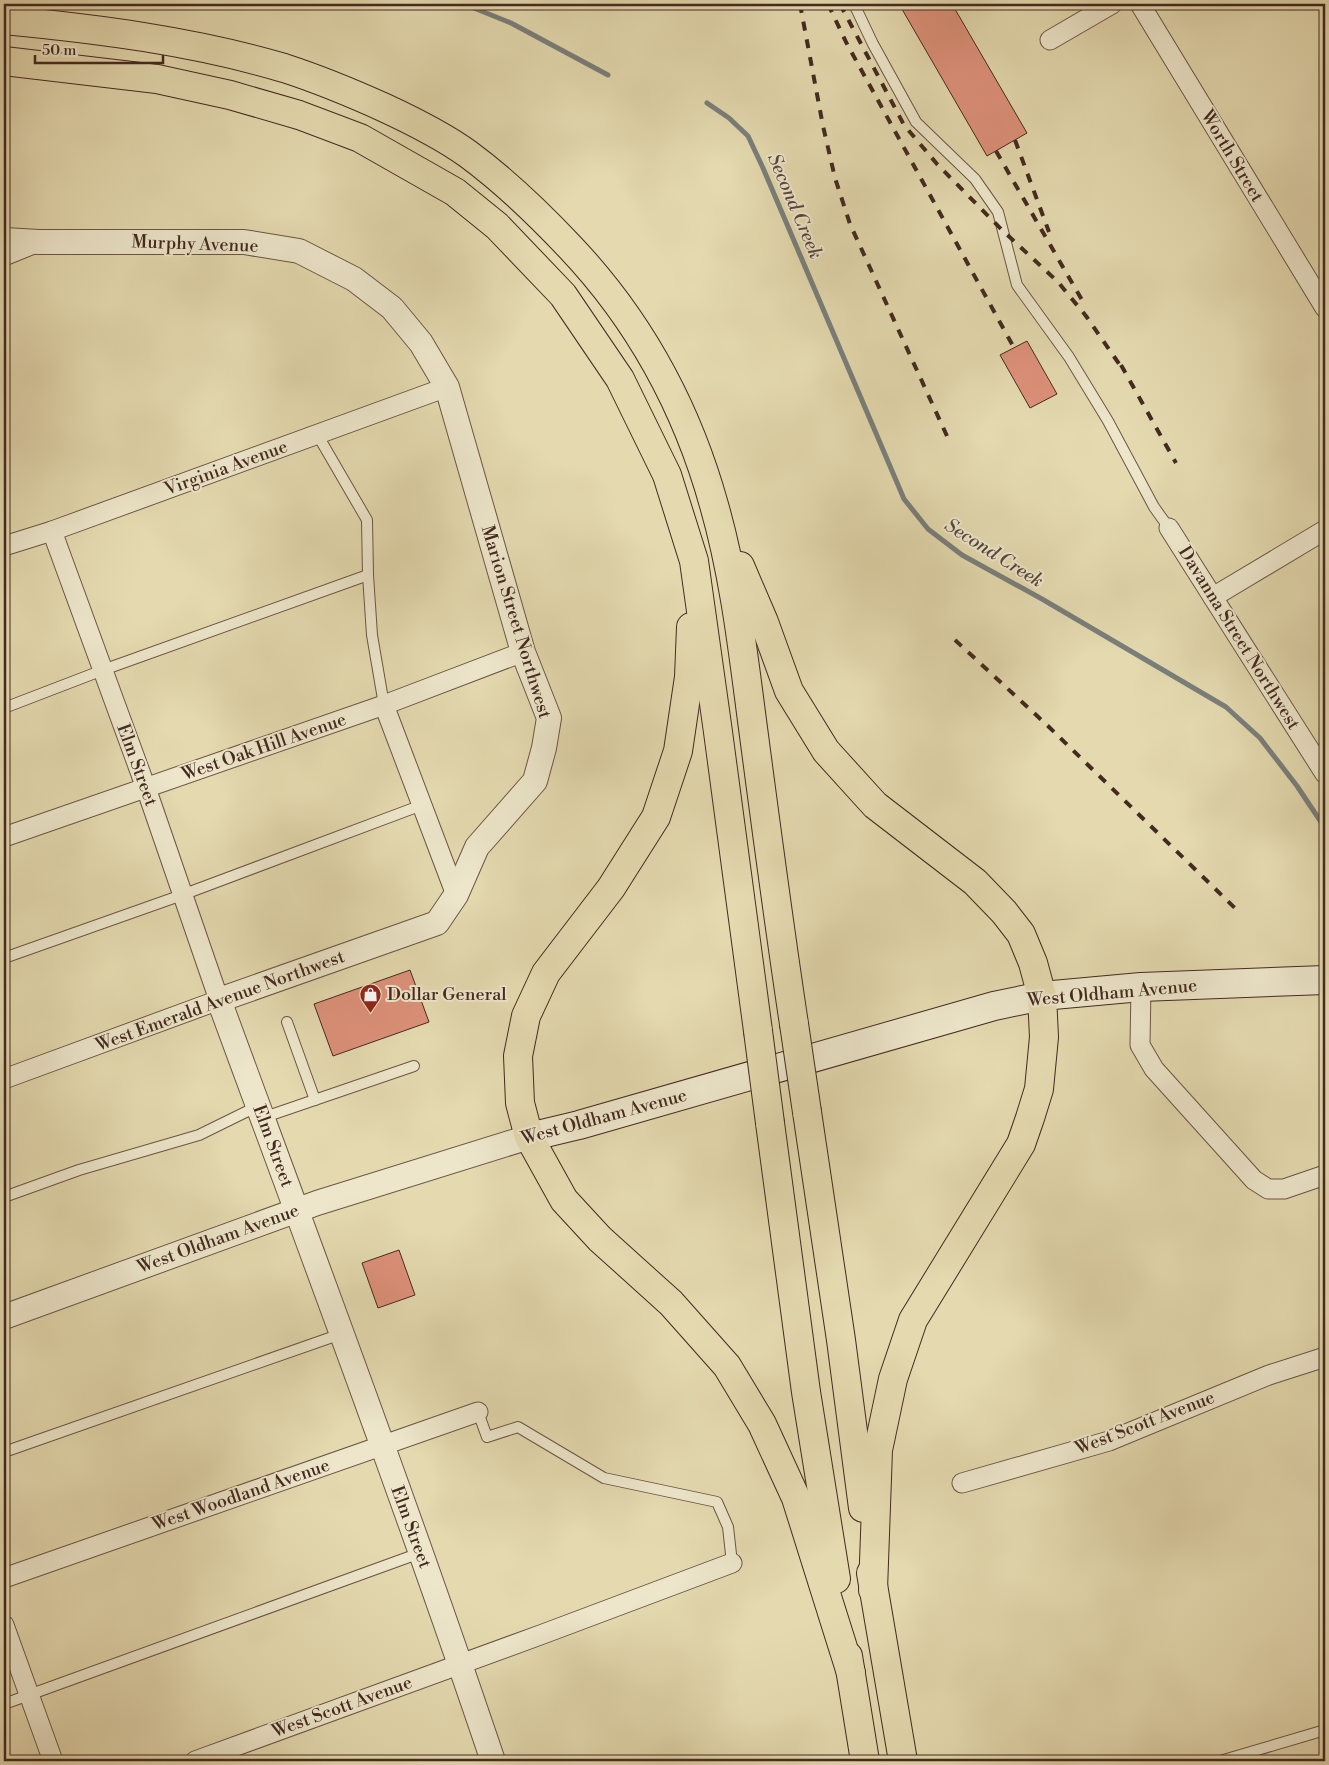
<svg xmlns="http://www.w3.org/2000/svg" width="1329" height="1765" font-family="'Libre Bodoni',serif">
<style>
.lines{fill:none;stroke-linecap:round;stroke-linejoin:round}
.stream{stroke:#797f7b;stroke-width:5}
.building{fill:#dd917a;stroke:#432a20}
.service-casing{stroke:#6b5644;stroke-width:12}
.minor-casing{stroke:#6b5644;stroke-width:21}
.tertiary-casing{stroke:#6b5644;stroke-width:26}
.secondary-casing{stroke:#432a20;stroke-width:30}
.motorway-casing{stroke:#432a20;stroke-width:30}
.service{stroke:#ede6cb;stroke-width:10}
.minor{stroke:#ede6cb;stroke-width:19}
.tertiary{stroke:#ede6cb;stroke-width:24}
.secondary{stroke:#ede6cb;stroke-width:28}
.motorway{stroke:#e4d9af;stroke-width:28}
.rail{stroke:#432a20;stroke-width:4;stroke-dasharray:9 9;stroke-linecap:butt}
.motorway-bridge-casing{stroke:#432a20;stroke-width:30;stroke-linecap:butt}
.motorway-bridge{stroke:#e4d9af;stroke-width:28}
.labels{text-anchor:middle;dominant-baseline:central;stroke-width:4;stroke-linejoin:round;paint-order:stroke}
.street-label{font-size:18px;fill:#432a20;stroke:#ede6cb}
.poi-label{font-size:18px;fill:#432a20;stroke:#ede6cb;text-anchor:start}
.water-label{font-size:19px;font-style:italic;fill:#55463e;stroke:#ede6cb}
</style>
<rect width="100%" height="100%" fill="#e4d9af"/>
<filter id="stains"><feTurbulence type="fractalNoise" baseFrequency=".004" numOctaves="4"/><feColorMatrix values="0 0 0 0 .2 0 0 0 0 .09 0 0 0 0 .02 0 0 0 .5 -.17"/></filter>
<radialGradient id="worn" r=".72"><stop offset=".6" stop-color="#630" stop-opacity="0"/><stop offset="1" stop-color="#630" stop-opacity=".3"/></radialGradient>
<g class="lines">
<g class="stream">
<polyline points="464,4 511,23 608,75"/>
<polyline points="707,103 729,118 748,136 763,168 904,499 928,529 962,555 1042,599 1226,707 1260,738 1297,786 1325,828"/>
</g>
</g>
<g class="building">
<polygon points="899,4 952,4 1027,133 987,156"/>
<polygon points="1027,341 1057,394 1030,408 1000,355"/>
<polygon points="410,970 429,1022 333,1056 314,1004"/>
<polygon points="399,1250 415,1295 378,1308 362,1263"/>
</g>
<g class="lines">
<defs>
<g id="service">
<polyline points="854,4 873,44 916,122 975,179 998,212 1017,285 1069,357 1108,421 1154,507 1169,528"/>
<polyline points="317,434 367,520 368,575 372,635 384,705"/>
<polyline points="4,708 103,670 368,575"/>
<polyline points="4,958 182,895 422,805"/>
<polyline points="287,1022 315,1100"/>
<polyline points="262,1118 414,1066"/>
<polyline points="4,1197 79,1170 199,1135 258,1106"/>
<polyline points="478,1412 487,1437 518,1427 604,1478 717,1502 728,1527 732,1563"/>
<polyline points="4,1452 341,1334"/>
<polyline points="4,1704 420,1553"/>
<polyline points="1220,1761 1325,1730"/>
</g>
<g id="minor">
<polyline points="1140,4 1325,308"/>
<polyline points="1050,40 1112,4"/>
<polyline points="4,256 36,243"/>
<polyline points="1169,528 1325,774"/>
<polyline points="4,546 52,531 447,387"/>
<polyline points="1213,597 1325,530"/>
<polyline points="384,705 456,895"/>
<polyline points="4,837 384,705 523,652"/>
<polyline points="1141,987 1140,1045 1154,1069 1254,1180 1268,1189 1284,1189 1325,1175"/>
<polyline points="4,1079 219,1000 146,788 52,531"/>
<polyline points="962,1483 1109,1441 1269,1375 1325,1357"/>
<polyline points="4,1578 478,1412"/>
<polyline points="4,1625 53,1761"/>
<polyline points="195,1761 543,1634 732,1563"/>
</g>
<g id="tertiary">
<path d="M4 240 39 242H244L299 251 354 279 392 308 421 343 447 387 523 652 549 718 544 748 535 781 477 847 456 895 437 923 219 1000C312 1253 407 1506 493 1761"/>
<polyline points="4,1317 317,1203 529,1137"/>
</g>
<polyline id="secondary" points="529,1137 579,1125 994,1006 1042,996 1141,987 1325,980"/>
<g id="motorway">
<path d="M4 20C98 29 193 41 284 68 318 79 352 93 385 108 413 121 443 136 468 154 506 182 538 213 570 247 640 321 687 408 714 505 735 578 743 653 753 728 766 827 779 925 794 1024"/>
<polyline points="4,61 157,79 230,95 299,115 360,138 455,192 497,226 563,295 620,379 667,475 694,561 718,732 758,1031"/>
<polyline points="740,566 764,622 789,691 826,751 875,805 975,882 1004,912 1021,934 1033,963 1042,996 1044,1037 1039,1089 1030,1118 1021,1144 913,1320 893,1379 878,1450 873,1590"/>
<polyline points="691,627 689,677 678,751 656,817 611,888 546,973 526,1016 518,1056 520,1103 529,1137 564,1200 600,1239 671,1303 727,1366 762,1424 796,1498 851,1673"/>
<polyline points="807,1112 841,1340 863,1508"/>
<polyline points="770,1123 806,1392 836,1579"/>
<polyline points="871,1573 903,1761"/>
<polyline points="848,1656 865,1761"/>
</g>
</defs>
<use href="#service" class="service-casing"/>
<use href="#minor" class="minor-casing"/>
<use href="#tertiary" class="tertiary-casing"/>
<use href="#secondary" class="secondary-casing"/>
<use href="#motorway" class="motorway-casing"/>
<use href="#service" class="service"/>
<use href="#minor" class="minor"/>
<use href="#tertiary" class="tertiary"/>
<use href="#secondary" class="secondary"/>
<use href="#motorway" class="motorway"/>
<g class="rail">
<polyline points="800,4 823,126 835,178 850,224 947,436"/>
<polyline points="828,4 847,44 1013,346"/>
<polyline points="840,4 904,125 937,164 1002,230 1058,282 1086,316 1124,371"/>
<polyline points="1015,140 1049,232"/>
<polyline points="996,151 1086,307"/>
<polyline points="1121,365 1176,463"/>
<polyline points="955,640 1048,726 1240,913"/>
</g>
<defs>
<g id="motorway-bridge">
<polyline points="794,1024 807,1112"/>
<polyline points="758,1031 770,1123"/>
</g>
</defs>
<use href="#motorway-bridge" class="motorway-bridge-casing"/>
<use href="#motorway-bridge" class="motorway-bridge"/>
</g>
<defs>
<symbol id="shop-pin" viewBox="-11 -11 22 30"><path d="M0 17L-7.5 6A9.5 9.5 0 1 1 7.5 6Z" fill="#8f2418" stroke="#ede6cb"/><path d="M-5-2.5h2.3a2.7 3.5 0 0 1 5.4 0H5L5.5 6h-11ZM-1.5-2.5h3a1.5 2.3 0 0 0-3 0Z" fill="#fff"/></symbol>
</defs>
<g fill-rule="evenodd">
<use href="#shop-pin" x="358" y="982" width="25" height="34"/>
</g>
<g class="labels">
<g class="street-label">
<text transform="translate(1232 156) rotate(59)">Worth Street</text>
<text transform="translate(195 244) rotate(2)">Murphy Avenue</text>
<text transform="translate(226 468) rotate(-20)">Virginia Avenue</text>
<text transform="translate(516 622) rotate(73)">Marion Street Northwest</text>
<text transform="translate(1239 638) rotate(58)">Davanna Street Northwest</text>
<text transform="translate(264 747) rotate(-19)">West Oak Hill Avenue</text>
<text transform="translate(137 765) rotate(70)">Elm Street</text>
<text transform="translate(1112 993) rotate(-5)">West Oldham Avenue</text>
<text transform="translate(220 1001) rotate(-20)">West Emerald Avenue Northwest</text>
<text transform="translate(604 1117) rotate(-15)">West Oldham Avenue</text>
<text transform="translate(273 1146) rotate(70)">Elm Street</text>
<text transform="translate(218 1239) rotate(-20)">West Oldham Avenue</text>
<text transform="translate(1145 1423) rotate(-21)">West Scott Avenue</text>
<text transform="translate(241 1495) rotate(-19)">West Woodland Avenue</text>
<text transform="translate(411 1527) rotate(70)">Elm Street</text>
<text transform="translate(342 1707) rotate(-20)">West Scott Avenue</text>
</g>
<g class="poi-label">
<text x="387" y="994">Dollar General</text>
</g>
<g class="water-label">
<text transform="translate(795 206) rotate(67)">Second Creek</text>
<text transform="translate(994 553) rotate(32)">Second Creek</text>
</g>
</g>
<rect width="1329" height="1765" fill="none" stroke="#e4d9af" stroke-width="20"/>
<rect x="5" y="5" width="1319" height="1755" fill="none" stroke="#432a20" stroke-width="2.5"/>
<rect x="10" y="10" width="1309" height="1745" fill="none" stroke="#432a20"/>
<path d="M35 55v8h128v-8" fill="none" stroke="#432a20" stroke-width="2.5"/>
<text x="42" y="55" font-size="15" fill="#432a20" stroke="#ede6cb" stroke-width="4" paint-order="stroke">50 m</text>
<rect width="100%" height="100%" filter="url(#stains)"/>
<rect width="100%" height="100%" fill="url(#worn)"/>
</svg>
